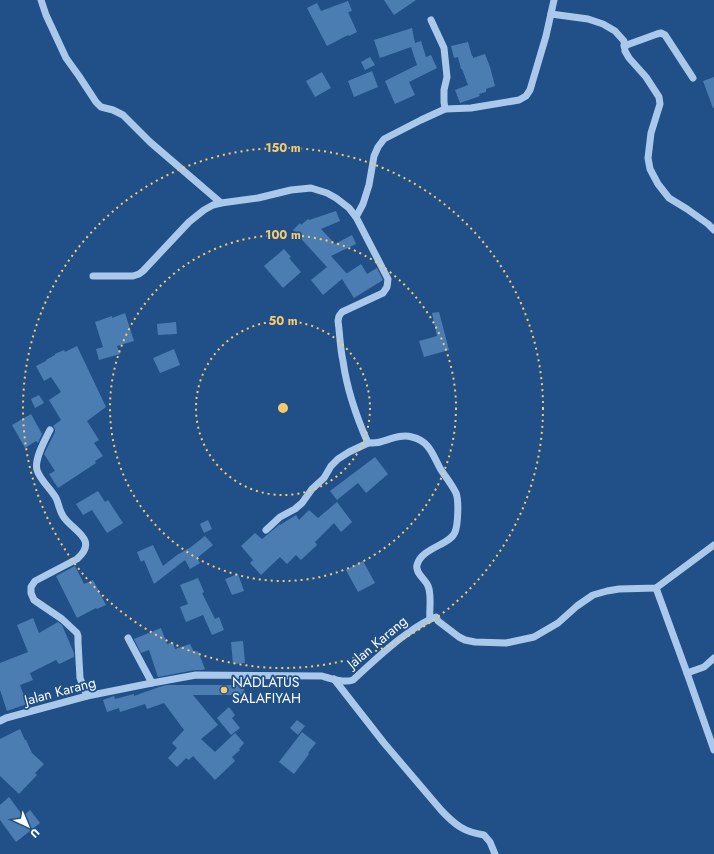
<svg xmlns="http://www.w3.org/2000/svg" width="714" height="854" font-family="Jost,sans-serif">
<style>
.building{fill:#4c7db2}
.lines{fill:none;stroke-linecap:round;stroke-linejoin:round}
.minor{stroke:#aac9ea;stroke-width:7}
.ring{fill:none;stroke:#f8ca6a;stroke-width:2;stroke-dasharray:2 4}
.poi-dot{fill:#f8ca6a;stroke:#205087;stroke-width:1.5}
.labels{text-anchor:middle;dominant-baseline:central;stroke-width:3.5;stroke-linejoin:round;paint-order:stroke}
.street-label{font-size:14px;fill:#fff;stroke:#205087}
.poi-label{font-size:14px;fill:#fff;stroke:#205087;text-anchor:start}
.centre{fill:#f8ca6a;stroke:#205087;stroke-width:2}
.ring-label{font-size:12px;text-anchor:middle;font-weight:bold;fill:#f8ca6a;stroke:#205087;stroke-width:3.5;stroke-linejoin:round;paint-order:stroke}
</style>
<rect width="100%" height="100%" fill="#205087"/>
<g class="building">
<polygon points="384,0 416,0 394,15"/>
<polygon points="348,1 352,11 348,12 357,32 349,36 348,35 327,46 307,8 317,3 321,11"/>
<polygon points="412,28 415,43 421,41 426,57 431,55 437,68 409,82 415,95 395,104 385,81 417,65 411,47 380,58 374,40"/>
<polygon points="468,42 472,56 473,56 473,58 485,54 490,67 495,86 486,89 486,92 479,94 480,96 460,103 455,90 468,85 462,69 461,69 458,57 454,58 451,46"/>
<polygon points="370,57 375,65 365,70 361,62"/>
<polygon points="372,71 378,87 354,97 348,81"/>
<polygon points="322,72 331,88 315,97 306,81"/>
<polygon points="714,77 714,108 713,108 703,81"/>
<polygon points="336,211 340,221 321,229 335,244 352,235 356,244 331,256 347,274 346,274 361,264 367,274 377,268 383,280 354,298 342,279 323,295 311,280 327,267 293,230 300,223 301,225 308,219 309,220"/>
<polygon points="284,249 291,257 289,258 301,272 283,288 264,266"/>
<polygon points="439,312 449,350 424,357 419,341 437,336 432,313"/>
<polygon points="125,313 134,341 117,346 120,354 99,360 96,349 103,347 95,322 112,316 112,318"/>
<polygon points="176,322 177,334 158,335 157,324"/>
<polygon points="77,346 106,407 87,421 99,440 94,443 103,456 95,461 96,463 58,488 49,474 55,471 44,454 55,432 55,429 53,426 61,420 49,400 61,392 51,377 44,381 36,366 46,361 46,360 55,355 55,354 64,350 65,352"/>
<polygon points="174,349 180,365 160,373 153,358"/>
<polygon points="39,395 44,403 35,408 31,399"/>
<polygon points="31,414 42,434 38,443 36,441 25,448 12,425"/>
<polygon points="375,457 388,474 366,493 358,483 337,500 330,491"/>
<polygon points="98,491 105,502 108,500 123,523 107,533 92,510 83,515 76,504"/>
<polygon points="337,502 352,522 341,532 334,523 315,542 317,545 301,560 296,555 287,564 280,557 261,575 250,563 253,560 241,546 255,533 262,539 280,524 280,525 296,515 299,520 309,510 318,518"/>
<polygon points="208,520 212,529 204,533 200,524"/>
<polygon points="205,536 213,545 197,558 200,563 190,569 185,560 154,584 144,560 141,562 137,552 153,545 163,566 177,555 191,547"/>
<polygon points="363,561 375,583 358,592 346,570"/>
<polygon points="75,566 84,584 93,580 106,605 97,609 96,608 77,618 56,576"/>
<polygon points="238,574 244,591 232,595 225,579"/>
<polygon points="198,578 204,592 202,593 215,619 219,617 224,630 212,635 203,615 186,622 180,607 188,604 180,585"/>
<polygon points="33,618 39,633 58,622 62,625 74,653 74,657 59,664 56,660 30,673 33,680 20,685 27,704 7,711 0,690 0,663 28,652 17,625"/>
<polygon points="161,628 167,644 173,642 175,649 190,644 194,652 198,651 205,669 202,670 195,670 158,677 149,650 141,653 134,639"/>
<polygon points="243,641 245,663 233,664 231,642"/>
<polygon points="167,685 244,685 244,695 193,695 218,725 201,739 215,752 235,733 244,743 239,749 240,750 232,757 235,761 215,780 193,756 189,760 186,758 177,767 168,758 177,748 172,743 184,730 164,703 147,709 145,704 120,712 119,708 107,712 103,700 114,696 115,699 134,694 134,696 159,687"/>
<polygon points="229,707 235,715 232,718 240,728 231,735 217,718"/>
<polygon points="297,720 305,726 298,735 290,728"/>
<polygon points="20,729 25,740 26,740 32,753 44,764 35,773 37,775 19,794 0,776 0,739"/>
<polygon points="302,732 316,743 308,753 309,754 294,774 279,762"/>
<polygon points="9,797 23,816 30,810 40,823 16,842 0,820 0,805"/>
</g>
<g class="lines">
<g class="minor">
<polyline points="41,0 46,15 66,58 79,76 96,102 101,107 113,110 123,115 150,142 221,203"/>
<polyline points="551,14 588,19 603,24 615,31 624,41 625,51 629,58 646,77 659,97 660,104 651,133 648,158 650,169 658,184 669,198 687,209 708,224 714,230"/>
<polyline points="431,20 444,48 447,77 444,90 444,102 445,109"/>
<polyline points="624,46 657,34 661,33 665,35 693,78"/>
<polyline points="356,217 363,204 369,185 374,156 378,147 384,139 421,120 445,109 471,108 519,100 526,96 530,90 546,36 554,0"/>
<path d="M93 276H133L139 274 143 271 189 222 204 210 213 205 221 203 258 198 291 190 311 188 327 193 336 198 349 208 356 217 388 279 387 287 383 293 342 312 339 316 338 321C340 335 340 348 343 361 347 390 356 416 368 443 372 443 376 443 380 442 391 439 401 434 412 437 430 441 433 456 441 470 446 477 452 485 456 493 459 500 458 525 455 532 451 545 422 547 417 565 415 573 425 579 428 586 432 595 429 609 430 619"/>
<path d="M50 430C45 440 34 459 37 470 40 480 51 489 56 498 59 504 59 510 63 516 71 530 100 539 77 559L35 581 31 587V593L34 600 62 619 77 633 78 636V642L80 678 87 696"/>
<polyline points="266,530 280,517 295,509 302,503 312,489 324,478 331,466 338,459 349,452 368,443"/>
<polyline points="656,588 687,673 714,750"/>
<polyline points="128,638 152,683"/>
<polyline points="687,673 704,667 714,658"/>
<path d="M334 679 384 743 441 810C455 825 464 832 484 835L490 842 495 854"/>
<path d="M0 721 6 718 87 696 152 683 196 675 322 676C332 679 344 683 353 680 369 665 384 651 401 638 412 630 423 621 436 617L438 621 459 637 465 640 475 642 506 643 534 637 558 623 577 606 593 595 607 591 619 589 656 588 714 545"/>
</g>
</g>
<g class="ring">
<circle cx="283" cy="408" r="87"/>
<circle cx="283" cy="408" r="173"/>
<circle cx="283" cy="408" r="260"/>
</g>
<circle class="poi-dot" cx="224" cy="690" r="4"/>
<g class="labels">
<g class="street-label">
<text transform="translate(377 642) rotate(-40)">Jalan Karang</text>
<text transform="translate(60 691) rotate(-15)">Jalan Karang</text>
</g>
<g class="poi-label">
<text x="232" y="682">NADLATUS<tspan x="232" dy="16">SALAFIYAH</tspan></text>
</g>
</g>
<circle cx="283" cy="408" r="6" class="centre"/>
<g class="ring-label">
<text x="283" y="152">150 m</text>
<text x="283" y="239">100 m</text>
<text x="283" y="325">50 m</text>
</g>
<g transform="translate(28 826) rotate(136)" stroke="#205087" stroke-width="3" paint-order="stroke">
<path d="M0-3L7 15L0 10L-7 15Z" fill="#ffffff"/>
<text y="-6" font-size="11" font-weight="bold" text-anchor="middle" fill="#ffffff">U</text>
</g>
</svg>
